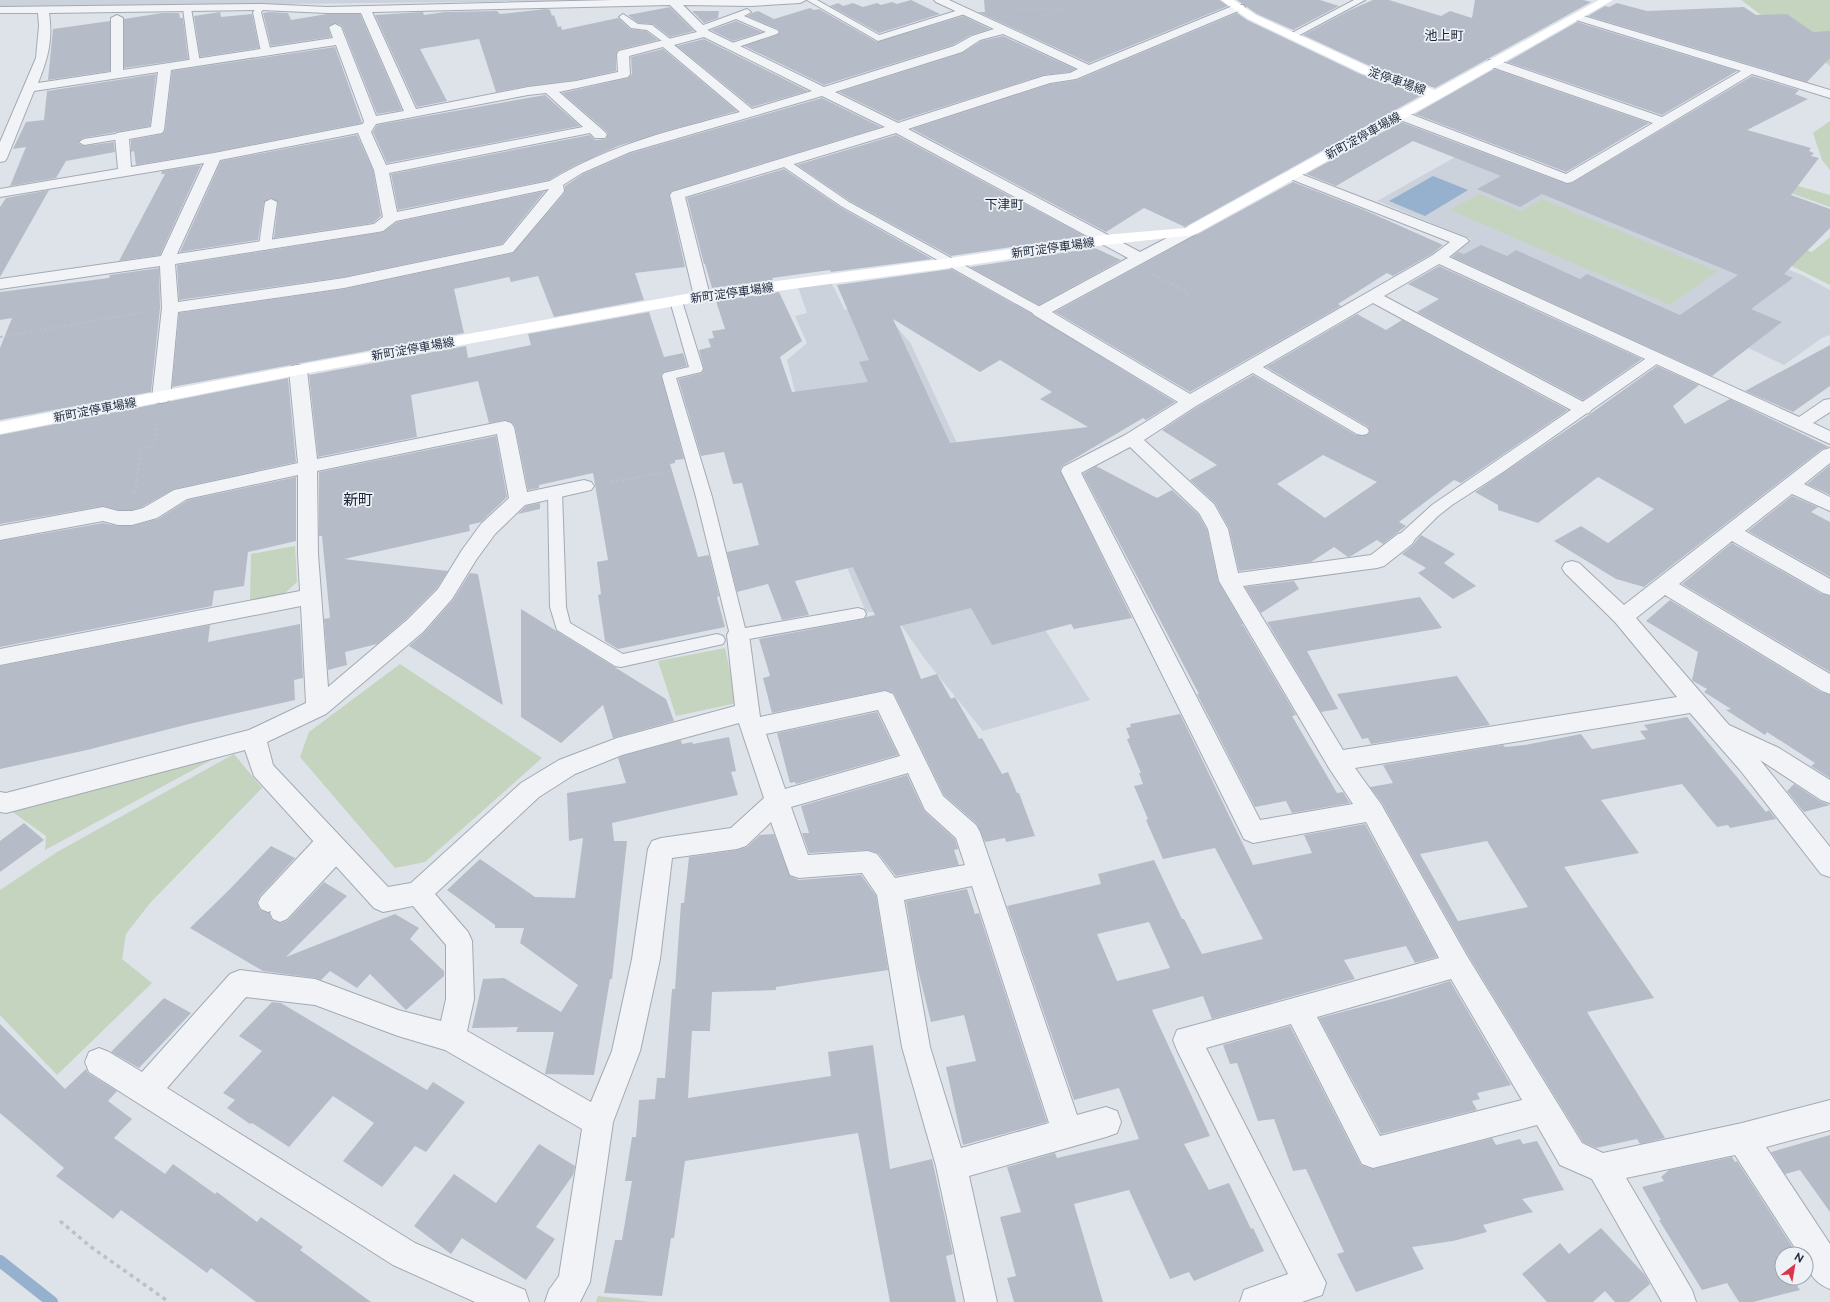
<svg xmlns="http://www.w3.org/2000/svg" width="1830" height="1302" font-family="Raleway,'Noto Sans JP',sans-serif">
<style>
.built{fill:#ccd2dc}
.green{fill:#c4d4be}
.water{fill:#95b1ce}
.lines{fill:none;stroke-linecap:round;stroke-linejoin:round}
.stream{stroke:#95b1ce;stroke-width:12}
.building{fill:#b5bcc7;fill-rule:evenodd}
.lane-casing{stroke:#a3aab4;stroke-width:2}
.street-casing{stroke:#a3aab4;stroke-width:2}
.path-far3{stroke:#bcc0c8;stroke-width:1.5;stroke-dasharray:1.5 1.5;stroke-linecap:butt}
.path-far2{stroke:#bcc0c8;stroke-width:2;stroke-dasharray:2.5 2.5;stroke-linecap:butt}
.path-far1{stroke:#bcc0c8;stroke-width:2.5;stroke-dasharray:3 3;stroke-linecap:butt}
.path{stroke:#bcc0c8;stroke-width:3.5;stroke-dasharray:4 4;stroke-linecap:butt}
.lane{fill:#f1f3f7;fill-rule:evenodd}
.street{fill:#f1f3f7;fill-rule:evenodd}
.secondary{fill:#fff;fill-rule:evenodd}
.labels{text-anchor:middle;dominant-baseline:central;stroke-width:3.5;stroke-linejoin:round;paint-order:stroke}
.far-street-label{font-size:12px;fill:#253042;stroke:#eef2f7}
.far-neighbourhood-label{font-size:13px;fill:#182133;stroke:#eef2f7}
.neighbourhood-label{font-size:15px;fill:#182133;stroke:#eef2f7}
</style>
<rect width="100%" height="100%" fill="#dee3ea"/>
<g class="built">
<polygon points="0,0 657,0 0,7"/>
<polygon points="1475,146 1570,184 1579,180 1806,277 1830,290 1830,335 1822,338 1784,365 1704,327 1661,357 1449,254 1471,239 1377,201"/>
<polygon points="831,282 845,310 879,305 911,344 964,458 982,531 1090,700 983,731 924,658 892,612 866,612 829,525 787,360 807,343 795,316 807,313 798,287"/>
</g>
<g class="green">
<polygon points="1741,0 1830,0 1830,66"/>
<polygon points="1830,121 1830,170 1822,160 1813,133"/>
<polygon points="1732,172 1767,177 1830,195 1830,207"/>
<polygon points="1479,194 1521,211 1542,199 1717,271 1670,305 1450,210"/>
<polygon points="1830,237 1830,285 1755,248 1768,238 1812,252"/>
<polygon points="295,546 297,582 283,595 250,601 251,554"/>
<polygon points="725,648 737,703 676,716 658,661"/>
<polygon points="400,664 542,758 425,862 395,868 300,757 309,732"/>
<polygon points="228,751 45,850 46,836 10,810"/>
<polygon points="234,754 262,788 150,903 126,934 122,959 152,983 57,1075 0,1015 0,890 57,852"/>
<polygon points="598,1296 650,1302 596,1302"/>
</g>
<polygon class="water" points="1433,176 1468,190 1425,216 1389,201"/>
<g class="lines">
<polyline class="stream" points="0,1261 52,1302"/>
</g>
<g class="building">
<polygon points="911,0 940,14 879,33 830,6 838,3 843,6 853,3 863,7 877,3 881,5 892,2 897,4"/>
<polygon points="984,0 1220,0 1228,6 1089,63 978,12 985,12"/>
<polygon points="1237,0 1320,0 1339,6 1293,30 1257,14"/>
<polygon points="1373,0 1389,0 1441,16 1450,11 1472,18 1475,0 1583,0 1591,2 1435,88 1370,66 1303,35 1350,10"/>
<polygon points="1617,3 1647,11 1744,7 1756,15 1787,14 1813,32 1830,31 1830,58 1807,82 1588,16 1605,6 1609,7"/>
<polygon points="670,7 694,31 670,37 653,24 638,23 628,15"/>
<polygon points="810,8 814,10 819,9 877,42 963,16 990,29 971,35 953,45 824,85 744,46 777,35 780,32 778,29 747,16 752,13 758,11 774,19"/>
<polygon points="546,9 550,10 552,16 554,15 558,27 561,26 562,30 618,18 630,29 646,31 658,40 618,50 616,54 616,71 576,80 528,86 496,92 479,39 420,49 447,101 417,107 375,15 423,12 424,15 445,12 497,11 500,14"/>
<polygon points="692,11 719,11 718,18 704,23"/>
<polygon points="220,12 221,17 252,14 259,48 200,57 194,16"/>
<polygon points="269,12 288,13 291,20 327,14 360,14 402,110 377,114 342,26 336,23 328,26 331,37 271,46 263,13"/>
<polygon points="162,13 179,13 180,18 183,18 188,59 124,68 124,19"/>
<polygon points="1237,13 1247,20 1360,74 1422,95 1185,227 1144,208 1106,232 912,129 1050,84 1077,80"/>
<polygon points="110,21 110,71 48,80 53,29"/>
<polygon points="736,21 762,32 733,41 711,30"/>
<polygon points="1577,22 1737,71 1662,115 1507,62"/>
<polygon points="1003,36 1075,69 1070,72 1044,75 898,121 839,92 962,53 981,41"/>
<polygon points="704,39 808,91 752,107 677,46"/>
<polygon points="335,47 362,123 214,152 136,165 134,151 131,152 131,140 162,134 165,131 172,71"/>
<polygon points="663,49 737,111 666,131 618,146 572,167 549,180 398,210 391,174 590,135 595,140 606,139 608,134 606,131 562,93 628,78 632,74 631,57"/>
<polygon points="1494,69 1649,123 1566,172 1415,114"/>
<polygon points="156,74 150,126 83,138 78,143 84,146 114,142 115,152 66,161 56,178 10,186 26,147 13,149 26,122 44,120 47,91"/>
<polygon points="1752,76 1799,90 1795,94 1808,99 1747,130 1811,148 1809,151 1814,153 1811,156 1819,158 1791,195 1830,209 1830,228 1784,274 1793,278 1751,309 1782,322 1712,376 1452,257 1458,252 1464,254 1481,245 1507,256 1516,250 1580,279 1587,274 1680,315 1738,275 1542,194 1520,207 1477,189 1501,176 1413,141 1336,186 1306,174 1401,122 1566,184 1572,183"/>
<polygon points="545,95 580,126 387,163 373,132 377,125"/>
<polygon points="822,98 881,127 672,191 669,195 685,267 635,273 644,300 554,317 538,276 511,282 509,277 454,289 464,333 172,387 179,313 344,289 513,253 563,195 565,191 565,186 583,174 631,153"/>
<polygon points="357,135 373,170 381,216 373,223 274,238 278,202 270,198 264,202 258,240 180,252 221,161"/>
<polygon points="896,135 1085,236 951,256 850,201 797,165"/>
<polygon points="201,165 160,255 119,261 165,174 161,174 162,171"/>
<polygon points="784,169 840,207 932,259 831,272 830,270 772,278 773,280 712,288 705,264 704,264 687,198"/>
<polygon points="1293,182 1362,209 1443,245 1432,254 1393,276 1387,273 1338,304 1341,306 1190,392 1055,312"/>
<polygon points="49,190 0,277 0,207 6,198"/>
<polygon points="545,191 502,244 344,277 179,300 177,265 383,232 397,222"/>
<polygon points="1095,248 1121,260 1039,305 970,267"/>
<polygon points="1439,266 1642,359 1583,400 1417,312 1439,299 1408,284"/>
<polygon points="159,268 160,308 151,392 0,420 0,348 12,318 0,320 0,292 109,278 110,275"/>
<path d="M951 269 1032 314 1175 402 1146 420 1143 418 1062 466 1060 470 1132 618 1074 629 1071 624 992 645 971 608 900 626 921 679 937 674 951 699 955 697 979 739 982 738 1002 774 1008 772 1017 793H1019L1035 836 1006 842 1005 838 985 842 977 824 944 795 894 693 885 690 772 713 763 678 770 676 759 639 864 619 866 617 875 615 853 567 795 581 809 615 782 620 768 584 737 592 727 552 759 545 742 483 733 484 724 452 701 456 678 379 702 373 704 369 699 350 711 347 708 339 714 338 712 331 725 329 716 301 779 292 802 341 780 357 792 392 868 382 859 362 869 360 837 285ZM893 319 980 372 1000 360 1052 392 1040 399 1088 427 950 443Z"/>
<polygon points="649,312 664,357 683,353 687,366 664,372 661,375 684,459 675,460 675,463 670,464 698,557 709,555 719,596 717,597 725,627 618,649 605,641 598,595 601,594 597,562 608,560 593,473 539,485 539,488 528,490 515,426 511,422 505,420 489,423 478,381 411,395 417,437 318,457 309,375 466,346 468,358 531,345 528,334"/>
<path d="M1357 314 1386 330 1402 320 1568 410 1461 483 1454 480 1399 522 1406 526 1383 544 1377 540 1351 556 1348 557 1334 547 1311 562 1239 571 1229 528 1215 503 1190 480 1217 465 1162 430 1197 407 1253 375 1356 435H1367L1370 432 1368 427 1266 367ZM1323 455 1377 482 1325 518 1277 484Z"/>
<polygon points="1830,345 1830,386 1793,412 1745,391"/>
<polygon points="1657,366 1699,385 1673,406 1685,424 1730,399 1829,447 1822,449 1644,587 1616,579 1554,541 1581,526 1608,543 1654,509 1598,477 1538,523 1498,510 1498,505 1475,492 1590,414"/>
<polygon points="288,378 296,462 174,489 142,507 132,510 118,510 103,506 0,524 0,435"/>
<polygon points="496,436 507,497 481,522 469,525 470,531 344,559 448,571 437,588 406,619 377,644 345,652 347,665 328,670 324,619 330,618 322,536 319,536 319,472"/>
<polygon points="1830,465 1830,495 1807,484"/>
<polygon points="1096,466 1157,498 1172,490 1198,514 1207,530 1218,581 1243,624 1240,626 1243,625 1296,715 1292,716 1337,793 1343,792 1350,803 1292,813 1286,801 1255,807 1197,694 1199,694 1083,474"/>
<polygon points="296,477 296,541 248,552 244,586 214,591 212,606 0,647 0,541 103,523 118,526 132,526 158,519 188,500"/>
<polygon points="1792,496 1818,507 1811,512 1830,522 1830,577 1748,531"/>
<polygon points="540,503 540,509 518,514 526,506"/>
<polygon points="1421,535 1455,554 1444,563 1476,586 1453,599 1418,573 1426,568 1402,554 1413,545"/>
<polygon points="1732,543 1822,594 1830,596 1830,672 1682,584"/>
<polygon points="470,573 478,574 503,705 409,646 424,633 453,600"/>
<polygon points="1294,581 1299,589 1261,613 1245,587"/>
<polygon points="1420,597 1442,628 1307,651 1338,709 1321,712 1267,622"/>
<polygon points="1670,600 1821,692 1830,695 1830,778 1811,766 1815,763 1767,732 1765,735 1726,710 1731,709 1704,692 1707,689 1693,681 1692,680 1698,652 1646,621"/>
<polygon points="521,609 666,699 674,721 613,738 603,705 561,743 521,717"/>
<polygon points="300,624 303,678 294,680 295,700 189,724 87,750 0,769 0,666 210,625 208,642"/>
<polygon points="1457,676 1490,725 1371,744 1368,738 1362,739 1337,694"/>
<polygon points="877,712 898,755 796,784 795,782 790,783 777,733"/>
<path d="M1180 714 1253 865 1312 853 1304 835 1365 824 1437 957 1415 963 1406 946 1344 960 1355 979 1212 1019 1203 996 1152 1010 1210 1136 1184 1144 1209 1190 1229 1183 1251 1229 1253 1228 1264 1251 1194 1281 1189 1272 1170 1279 1129 1190 1074 1204 1103 1302H1014L1007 1278 1016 1276 1000 1217 1021 1212 1007 1167 1055 1153 1057 1158 1139 1139 1119 1088 1074 1100 1007 906 1101 884 1098 874 1154 860 1182 919H1184L1202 954 1263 939 1215 848 1163 859 1146 820 1148 819 1134 786 1143 784 1139 773H1141L1127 739 1130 738 1126 728 1131 727 1130 724ZM1149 922 1170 968 1117 981 1097 934Z"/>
<path d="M1687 717 1766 812 1769 810 1776 819 1730 828 1728 825 1717 827 1682 784 1601 800 1639 853 1564 867 1654 998 1587 1012 1665 1138 1640 1144 1637 1139 1596 1148 1583 1142 1468 955 1382 803 1370 787 1393 783 1383 765 1503 745 1505 747 1525 745 1581 734 1592 749 1646 739 1640 731 1648 730 1644 725ZM1487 841 1528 907 1458 921 1420 854Z"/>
<polygon points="729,737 736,771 731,772 738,795 612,823 614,841 627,841 612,979 610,979 594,1075 545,1074 554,1032 516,1032 518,1027 472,1028 483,979 504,978 561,1012 578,985 520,943 524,928 495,928 495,925 447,890 480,859 535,897 575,898 583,838 569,841 567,793 626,783 618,758 622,756 681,740 682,744 692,742 693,744"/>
<polygon points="907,775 924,811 955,839 958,849 954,850 959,865 896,876 878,853 868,850 809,853 802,833 809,833 801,806"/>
<polygon points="1794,784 1820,801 1830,805 1804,812 1787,791"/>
<polygon points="24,823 44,840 0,872 0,841"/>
<polygon points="774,834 790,876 799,880 861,875 876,896 888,970 776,987 776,990 712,992 710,1031 692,1031 688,1098 831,1076 828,1052 873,1045 890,1169 932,1159 953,1254 946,1256 956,1302 890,1302 858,1133 685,1161 674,1238 671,1238 662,1296 604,1293 615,1240 622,1240 632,1181 625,1181 632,1137 636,1137 639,1100 655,1099 657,1078 665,1078 672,989 675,989 681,903 684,903 689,857 737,850 747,847 760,835"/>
<polygon points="271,846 295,858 260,896 257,902 260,910 269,913 272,920 281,923 288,920 324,882 347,896 286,957 395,914 419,928 410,939 444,971 444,976 406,1010 370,974 357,988 330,971 321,980 315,978 263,971 190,928 230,889"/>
<polygon points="967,889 975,914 979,913 1047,1122 963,1145 946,1067 976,1061 964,1015 931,1022 917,966 906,901"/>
<polygon points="1450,981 1511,1085 1477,1093 1480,1099 1472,1101 1477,1110 1381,1134 1319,1018 1392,999"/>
<polygon points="164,998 191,1013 139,1068 111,1052"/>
<polygon points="272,1002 281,1003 427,1090 433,1082 465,1102 426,1152 415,1146 382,1187 343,1161 374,1123 333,1096 289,1147 252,1123 250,1124 227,1108 235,1100 223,1093 262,1051 239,1036"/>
<polygon points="0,1024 65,1089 86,1069 88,1073 117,1091 108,1101 132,1119 114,1138 165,1174 173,1164 215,1194 217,1192 257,1222 261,1217 303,1247 300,1250 371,1302 256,1302 211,1268 207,1273 121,1210 113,1219 56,1176 64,1168 0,1113"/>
<polygon points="1290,1026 1361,1165 1373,1169 1492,1138 1496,1145 1520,1139 1523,1144 1537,1141 1564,1190 1522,1199 1533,1212 1483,1225 1487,1232 1453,1241 1412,1247 1424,1269 1356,1292 1337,1254 1344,1252 1306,1169 1293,1171 1274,1119 1258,1121 1237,1063 1230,1064 1223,1045"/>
<polygon points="1830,1135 1830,1212 1800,1170 1785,1174 1771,1152"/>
<polygon points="539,1144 575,1166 573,1175 536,1227 555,1239 526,1280 462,1238 451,1254 414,1226 454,1174 496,1203"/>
<polygon points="1732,1157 1735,1162 1737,1161 1797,1254 1777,1254 1782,1262 1782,1278 1792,1278 1800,1290 1753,1302 1739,1302 1727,1283 1702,1290 1659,1220 1661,1220 1642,1187 1664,1181 1661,1177 1669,1170"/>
<polygon points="1601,1228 1645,1275 1650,1284 1629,1302 1615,1302 1605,1291 1593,1302 1547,1302 1522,1274 1560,1243 1569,1254"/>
</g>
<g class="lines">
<defs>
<g id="lane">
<polygon points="807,0 817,0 879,35 962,9 965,8 969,11 968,13 878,41"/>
<polygon points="1354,0 1365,0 1296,37 1290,37 1288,35"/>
<polygon points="262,4 266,7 261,12 271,52 266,55 261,52 253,12 259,5"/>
<polygon points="187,5 191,8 200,63 195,66 190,63 183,8"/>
<polygon points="747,9 751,12 744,16 777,30 779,32 777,34 732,49 729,48 727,46 729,44 766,32 736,19 704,31 701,32 697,29 698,27"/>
<polygon points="623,14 638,24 652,25 674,42 669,45 666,44 647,30 631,28 619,17"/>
<polygon points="122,133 127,136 126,138 84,145 79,142 84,139"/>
<polygon points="785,160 789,161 849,202 1044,309 1046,312 1044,315 1036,315 841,206 781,165 780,163"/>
<polygon points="271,199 277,202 271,246 265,250 259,246 265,202"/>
<polygon points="676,297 680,298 682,301 703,369 701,372 676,378 712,497 745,628 858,608 864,610 866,614 864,618 738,641 732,639 730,635 696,497 662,376 664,373 689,367 670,301 672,298"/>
<polygon points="1656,354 1661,355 1663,358 1661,361 1503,472 1452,505 1438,516 1411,543 1405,544 1399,543 1397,539 1399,535 1432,505 1651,355"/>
<polygon points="1251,362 1256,363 1367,428 1369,431 1367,434 1362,435 1357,434 1246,369 1244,366 1246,363"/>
<polygon points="555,487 560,489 562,492 566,607 570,623 623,654 717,634 723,636 725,640 723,644 621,667 615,666 557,630 550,607 548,492 550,489"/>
<polygon points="327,832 334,834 337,840 335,844 338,843 345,845 348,851 345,857 287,919 280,922 273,919 270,913 271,911 268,912 261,909 258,903 261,897 320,834"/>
</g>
<g id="street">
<path d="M614 0H806L800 3 751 6 683 5 709 31 824 87 954 46 972 36 994 29 936 2 934 0H949L1089 65 1235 5H1243L1245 7 1243 9 1076 79 1050 83 908 129 1140 252 1184 229 1189 227 1194 229 1197 232 1194 235 1052 312 1190 394 1433 255 1450 242 1288 178 1286 175 1288 172 1293 171 1466 238 1469 241 1449 257 1799 417 1824 400 1830 399V412L1813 423 1830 431V444L1439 264 1384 296 1589 405 1592 409 1589 413 1583 414 1577 413 1373 303 1196 406 1144 440 1214 504 1228 529 1238 573 1371 555 1398 534 1405 532 1412 534 1415 539 1412 544 1384 566 1377 568 1243 586 1343 750 1677 697 1615 622 1565 573 1562 568 1565 563 1572 561 1579 563 1624 605 1823 450 1830 448V463L1804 484 1830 497V511L1792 494 1745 531 1830 579V595L1823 593 1732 541 1679 584 1830 674V694L1822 691 1665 595 1636 618 1729 725 1779 748 1830 780V803L1821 800 1760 760 1830 847V877L1821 874 1740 770 1690 713 1355 768 1381 804 1467 956 1582 1143 1603 1153 1742 1123 1830 1100V1130L1766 1147 1830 1244V1289C1814 1283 1806 1271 1806 1254H1799L1735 1155 1626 1178 1692 1290 1696 1302H1662L1592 1179 1560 1165 1537 1125 1373 1168 1362 1164 1291 1024 1206 1048 1326 1283 1322 1295 1302 1302H1240L1244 1290 1288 1274 1177 1050 1173 1040 1177 1030 1439 958 1366 822 1253 843 1244 839 1061 471 1063 467 1125 435 1178 402 1034 315 1032 312 1034 309 1128 258 896 133 685 197 710 296 708 299 702 301 696 299 694 296 670 195 672 192 885 127 822 96 630 152 582 173 563 185 564 191 562 194 513 252 344 288 178 312 170 398 167 402 161 403 155 402 152 398 162 308 160 266 0 289V279L161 256 204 163 0 197V189L118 169 115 136 117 133 151 127 158 72 34 91 7 158 5 161 0 162V142L36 58 39 26 38 13H0V7L262 4 327 7ZM670 5 697 32 619 51 617 54 618 72 576 81 528 87 416 109 372 12ZM262 10 327 13H361L404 111 376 116 341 27 335 24 329 27 333 38 123 70V18L117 15 111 18V72L38 83C48 58 53 40 49 13ZM1003 34 1078 69 1070 73 1044 76 898 123 835 92 962 52 980 40ZM704 37 812 91 752 109 674 45ZM336 45 364 121 363 124 214 153 131 167 129 139 162 133 164 130 171 70ZM663 47 740 112C673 130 610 144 550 181L397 212 389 173 590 133 595 138H605L607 135 605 132 559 92 628 77 630 74 629 56ZM546 93 583 127 386 165 371 132 376 124 528 95ZM358 133 374 170 383 217 374 224 177 254 220 160ZM549 189 503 245 344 278 178 302 175 264 378 232 383 231 396 221ZM1130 447 1199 513 1208 529 1219 581 1329 768 1353 804 1260 820 1081 473ZM1451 979 1522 1100 1380 1136 1317 1017Z"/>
<polygon points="1577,14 1830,90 1830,98 1752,74 1572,182 1567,183 1395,118 1393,115 1395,112 1405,112 1566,174 1653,123 1489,66 1487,63 1489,60 1497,60 1662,117 1741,71 1573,19 1571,17"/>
<path d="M298 365 304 366 307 370 317 459 505 421 511 423 514 427 527 492 584 480 591 482 594 486 591 490 525 505 495 534 476 560 452 599 423 632 326 714 267 742 273 765 388 887 411 883 521 783 559 760 617 738 735 706 727 635 730 629 738 627 746 629 749 635 760 717 885 691 893 694 943 796 976 825 980 832 1077 1115 1106 1107 1117 1111 1121 1122 1117 1133 1106 1137 969 1176 997 1302H965L936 1166 902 1047 877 895 862 873 799 878 790 875 771 822 746 846 737 849 672 858 660 959 640 1051 613 1122 590 1282 580 1302H545L549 1290 559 1276 582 1129 445 1050 398 1036 315 1005 246 997 167 1088 415 1243 525 1290 529 1302H475L393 1265 89 1072 85 1062 89 1052 99 1048 109 1052 142 1072 230 974 240 970 315 979 398 1010 441 1021 446 999V945L413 906 383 912 374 908 254 776 245 750 6 813 0 812V792L6 793 249 730 306 703 301 606 0 665V649L300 591 298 554V475L187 499 157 518 132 525H118L103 521 0 540V526L103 507 118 511H132L143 508 174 490 298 463 289 370 292 366ZM497 434 509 498 481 524 462 550 438 589 407 620 328 687 318 554 317 471ZM878 710 900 756 785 789 766 734ZM739 723 764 798 731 828 661 838 652 841 648 849 632 959 612 1051 591 1102 467 1031 474 999 472 941 468 932 435 894 539 797 575 774 622 755ZM908 773 925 810 956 838 965 865 895 878 877 854 868 851 808 855 791 807ZM972 886 1049 1123 961 1148 930 1047 904 900Z"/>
</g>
</defs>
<use href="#lane" class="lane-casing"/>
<use href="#street" class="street-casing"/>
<g class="path-far3">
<polyline points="1014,10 1062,9"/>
<polyline points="1032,20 1062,9 1075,0"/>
</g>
<g class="path-far2">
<polyline points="1153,275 1188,292 1189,296"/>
<polyline points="0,337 145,312"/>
<polyline points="137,480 141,449 154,446 158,420"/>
<polyline points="623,480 672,471"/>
</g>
<g class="path-far1">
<polyline points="610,482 629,479"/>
<polyline points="133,493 135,491 137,479"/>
</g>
<polyline class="path" points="60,1221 91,1247 169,1302"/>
<use href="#lane" class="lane"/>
<use href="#street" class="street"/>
<polygon class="secondary" points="1221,0 1234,0 1256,15 1369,67 1435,90 1599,0 1613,0 1441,98 1194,235 1104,245 950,268 702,301 298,375 0,434 0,422 298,365 702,291 950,258 1104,235 1185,228 1426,95 1361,73 1248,19"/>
</g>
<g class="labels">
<g class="far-street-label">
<text transform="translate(1397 81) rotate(19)">淀停車場線</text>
<text transform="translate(1363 136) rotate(-29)">新町淀停車場線</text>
<text transform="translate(1053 248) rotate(-8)">新町淀停車場線</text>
<text transform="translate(732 293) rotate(-8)">新町淀停車場線</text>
<text transform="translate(413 349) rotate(-10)">新町淀停車場線</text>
<text transform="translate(95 410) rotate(-11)">新町淀停車場線</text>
</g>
<g class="far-neighbourhood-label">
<text x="1444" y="35">池上町</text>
<text x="1004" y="204">下津町</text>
</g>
<g class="neighbourhood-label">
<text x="358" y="500">新町</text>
</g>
</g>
<g transform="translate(1794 1266) rotate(31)"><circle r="19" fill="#eef2f7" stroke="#9ea4af"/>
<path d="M0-3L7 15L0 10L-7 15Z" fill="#dd344e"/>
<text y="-6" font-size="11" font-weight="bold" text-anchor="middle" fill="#253042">N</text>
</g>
</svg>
